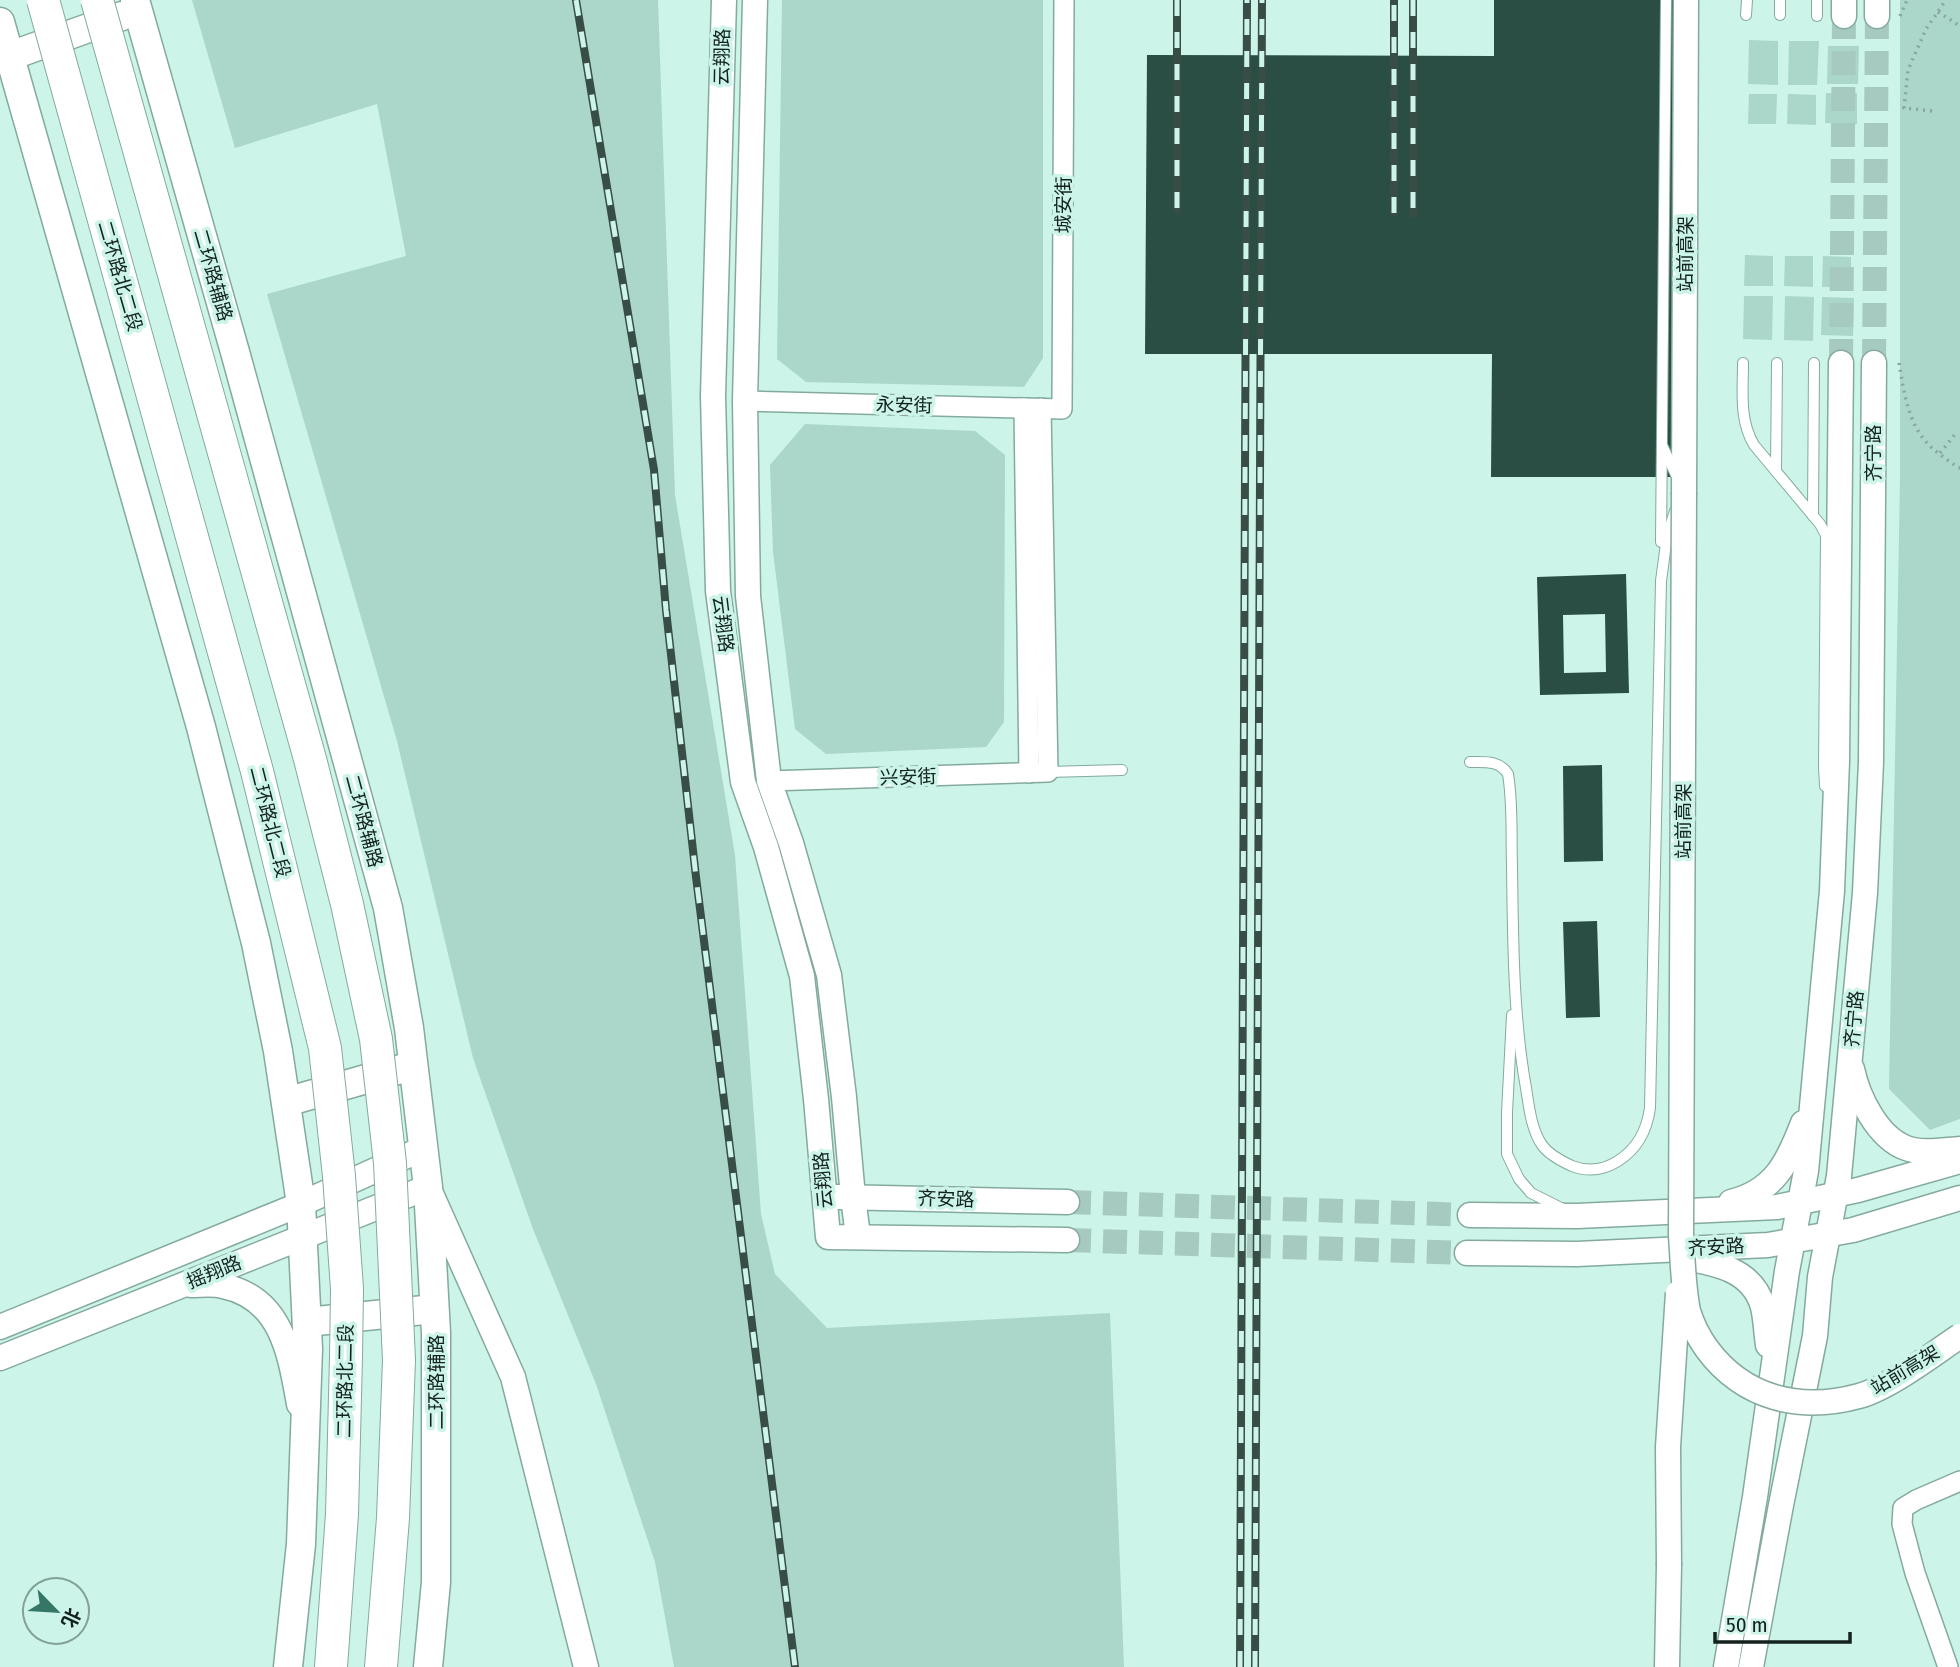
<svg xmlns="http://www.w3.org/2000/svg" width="1960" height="1667" font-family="'Fira Sans Condensed','Noto Sans SC',sans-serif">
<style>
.green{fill:#aad7ca}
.building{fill:#2a4d44;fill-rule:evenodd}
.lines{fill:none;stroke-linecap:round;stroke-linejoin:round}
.tertiary-tunnel{stroke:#a7cac0;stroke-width:24;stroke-dasharray:24 12;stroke-linecap:butt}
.service-casing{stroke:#84aa9f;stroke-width:12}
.minor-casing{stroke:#84aa9f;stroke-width:22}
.tertiary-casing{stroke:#84aa9f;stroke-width:27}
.secondary-casing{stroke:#84aa9f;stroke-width:31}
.trunk-casing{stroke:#84aa9f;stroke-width:34}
.path{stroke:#88a79e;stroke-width:3.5;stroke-dasharray:2 5;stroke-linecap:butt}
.service{stroke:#fff;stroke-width:10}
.minor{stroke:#fff;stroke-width:19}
.tertiary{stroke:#fff;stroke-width:24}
.secondary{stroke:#fff;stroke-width:28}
.trunk{stroke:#fff;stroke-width:32}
.rail-casing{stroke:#394d47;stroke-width:8}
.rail{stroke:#ccf4e8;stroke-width:5;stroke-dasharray:16;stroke-linecap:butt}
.tertiary-bridge-casing{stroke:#84aa9f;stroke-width:27;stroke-linecap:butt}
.trunk-bridge-casing{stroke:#84aa9f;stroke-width:34;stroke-linecap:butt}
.tertiary-bridge{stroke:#fff;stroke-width:24}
.trunk-bridge{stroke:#fff;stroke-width:32}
.labels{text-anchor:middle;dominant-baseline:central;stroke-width:7;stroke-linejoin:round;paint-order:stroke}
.street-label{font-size:19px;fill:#13221e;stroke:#ccf4e8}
</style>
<rect width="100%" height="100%" fill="#ccf4e8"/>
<g class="green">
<polygon points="192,0 658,0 675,495 735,855 761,1214 775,1274 827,1328 1110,1313 1124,1667 674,1667 655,1562 596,1384 533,1229 473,1058 397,741 267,294 406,256 377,104 235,148"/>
<polygon points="782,0 1043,0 1043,358 1024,387 806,382 777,359"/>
<polygon points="1900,0 1960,0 1960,1119 1930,1130 1889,1089 1900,481"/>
<polygon points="1749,40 1778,41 1778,85 1748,84"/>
<polygon points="1789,41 1819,41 1817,85 1788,85"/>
<polygon points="1828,46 1859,46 1858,84 1827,84"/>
<polygon points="1826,93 1857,93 1857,124 1825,123"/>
<polygon points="1749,94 1777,94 1776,124 1748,124"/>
<polygon points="1788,94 1816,95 1816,125 1787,124"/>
<polygon points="1745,255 1773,256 1773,286 1744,286"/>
<polygon points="1785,256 1813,256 1813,287 1784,286"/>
<polygon points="1823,256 1851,257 1851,287 1822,287"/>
<polygon points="1744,296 1773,296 1772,340 1743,339"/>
<polygon points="1785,296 1814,297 1813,341 1784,340"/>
<polygon points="1822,297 1854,298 1853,336 1821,335"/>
<polygon points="805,424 975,431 1005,455 1004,722 986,747 826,754 795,729 773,552 770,465"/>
</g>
<g class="building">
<polygon points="1494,0 1683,0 1680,477 1491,477 1492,354 1145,354 1147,55 1494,56"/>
<path d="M1626 574 1629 693 1540 695 1537 577ZM1605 614 1606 672 1564 673 1563 615Z"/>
<polygon points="1602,765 1603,861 1564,862 1563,766"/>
<polygon points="1597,921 1600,1017 1566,1018 1563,922"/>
</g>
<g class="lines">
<g class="tertiary-tunnel">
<polyline points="1841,363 1844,16"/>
<polyline points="1874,363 1877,16"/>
<polyline points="1067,1202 1470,1215"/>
<polyline points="1067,1240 1467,1253"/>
</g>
<defs>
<g id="service">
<polyline points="1746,15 1747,0"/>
<polyline points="1780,15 1780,0"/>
<polyline points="1817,16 1817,0"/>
<path d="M1743 363C1743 391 1739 420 1754 445L1820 524 1826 535 1824 767 1825 786"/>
<polyline points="1662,445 1676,475"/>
<polyline points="1776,471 1777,363"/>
<polyline points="1813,516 1814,363"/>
<polyline points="1661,542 1666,0"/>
<path d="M1470 762C1485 762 1499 760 1508 774 1513 804 1511 835 1512 865 1513 939 1513 1015 1526 1088 1529 1106 1531 1129 1542 1145 1549 1155 1561 1161 1572 1166 1588 1172 1604 1170 1618 1161 1637 1149 1647 1130 1650 1108L1661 581 1667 536 1675 511"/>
<polyline points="1048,772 1122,770"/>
<polyline points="1512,1015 1507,1113 1507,1154 1519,1179 1531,1193 1561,1208"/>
</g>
<g id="minor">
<polyline points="745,401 1062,409 1064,0"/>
<polyline points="1024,408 1029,773"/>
<polyline points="769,781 1048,772 1041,408"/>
<polyline points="1948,1667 1915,1573 1902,1524 1903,1508 1916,1500 1960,1481"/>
</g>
<g id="tertiary">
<polyline points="724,0 713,396 718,591 743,782 766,847 802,976 816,1099 828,1237 1067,1240"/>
<polyline points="755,0 745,401 748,596 769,781 791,843 829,975 844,1097 853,1197 858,1236"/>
<polyline points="1844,16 1844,0"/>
<polyline points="1877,16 1877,0"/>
<polyline points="1684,492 1686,0"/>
<path d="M1852 1069C1858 1097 1877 1137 1906 1148 1922 1154 1943 1150 1960 1149"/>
<polyline points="837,1197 1067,1202"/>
<path d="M1731 1202C1775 1191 1788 1162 1803 1123"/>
<polyline points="1470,1215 1577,1216 1777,1207 1858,1190 1960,1161"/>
<polyline points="1467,1253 1577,1254 1768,1245 1853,1230 1960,1198"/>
<path d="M1684 1258C1716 1263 1753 1270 1763 1307 1766 1320 1766 1332 1768 1345"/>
<path d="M191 1285C201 1285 213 1283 223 1286 282 1298 290 1354 299 1404"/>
<polyline points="0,1327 301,1204 424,1148"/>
<polyline points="0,1358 428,1187 513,1377 586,1667"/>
<polyline points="1667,1667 1669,1565"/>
<polyline points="1726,1667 1755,1497 1787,1271 1806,1171 1832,891 1837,761 1841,363"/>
<polyline points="1751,1667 1781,1505 1815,1336 1820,1277 1839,1176 1850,1057 1865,893 1871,762 1874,363"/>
</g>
<g id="secondary">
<polyline points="135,0 235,352 388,908 409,1028 428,1187 436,1333 436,1582 428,1667"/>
<polyline points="0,22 201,727 256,943 278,1051 301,1204 308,1349 301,1544 288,1667"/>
<polyline points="1,40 10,56 122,16"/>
<polyline points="286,1102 401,1069"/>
<polyline points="307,1322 434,1309"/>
</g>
<g id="trunk">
<polyline points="331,1667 342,1514 346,1357"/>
<polyline points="381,1667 393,1518 399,1360"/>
</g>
</defs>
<use href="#service" class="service-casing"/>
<use href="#minor" class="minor-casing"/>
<use href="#tertiary" class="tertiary-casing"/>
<use href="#secondary" class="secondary-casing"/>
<use href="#trunk" class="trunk-casing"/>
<g class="path">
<polyline points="1938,12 1960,26"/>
<polyline points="1900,16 1907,0"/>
<polyline points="1932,111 1904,108 1908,70 1926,29 1946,0"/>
<path d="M1899 363C1904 392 1908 425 1930 446 1938 454 1948 460 1957 467L1960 468"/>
<polyline points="1940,453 1956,433"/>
</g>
<use href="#service" class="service"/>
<use href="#minor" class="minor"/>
<use href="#tertiary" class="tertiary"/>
<use href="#secondary" class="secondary"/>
<use href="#trunk" class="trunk"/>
<defs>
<g id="rail">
<polyline points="576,0 654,470 666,610 696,877 795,1667"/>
<polyline points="1177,0 1177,210"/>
<polyline points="1413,0 1413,214"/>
<polyline points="1394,213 1394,0"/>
<polyline points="1240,1667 1247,0"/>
<polyline points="1255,1667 1262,0"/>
</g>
</defs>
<use href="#rail" class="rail-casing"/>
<use href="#rail" class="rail"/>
<defs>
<g id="tertiary-bridge">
<path d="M1684 492 1681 1236C1683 1261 1683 1287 1688 1311 1692 1324 1699 1338 1707 1349 1744 1399 1801 1412 1859 1396 1889 1388 1933 1354 1960 1336"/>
<polyline points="1669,1565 1668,1447 1678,1293"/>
</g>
<g id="trunk-bridge">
<polyline points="43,0 257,771 325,1048 339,1176 347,1289 346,1357"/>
<polyline points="97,0 310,759 347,904 376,1039 390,1163 399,1360"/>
</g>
</defs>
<use href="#tertiary-bridge" class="tertiary-bridge-casing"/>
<use href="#trunk-bridge" class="trunk-bridge-casing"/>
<use href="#tertiary-bridge" class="tertiary-bridge"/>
<use href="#trunk-bridge" class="trunk-bridge"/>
</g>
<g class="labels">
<g class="street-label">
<text transform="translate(722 57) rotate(-89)">云翔路</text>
<text transform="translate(1063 205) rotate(-90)">城安街</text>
<text transform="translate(1685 254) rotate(-90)">站前高架</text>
<text transform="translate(213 275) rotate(74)">二环路辅路</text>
<text transform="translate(120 276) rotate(74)">二环路北二段</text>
<text transform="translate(904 405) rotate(1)">永安街</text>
<text transform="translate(1873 453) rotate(-90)">齐宁路</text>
<text transform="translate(723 624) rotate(83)">云翔路</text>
<text transform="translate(908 777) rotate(-2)">兴安街</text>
<text transform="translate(364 821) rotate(75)">二环路辅路</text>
<text transform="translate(1683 821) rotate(-90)">站前高架</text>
<text transform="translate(270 822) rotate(76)">二环路北二段</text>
<text transform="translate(1854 1019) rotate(-85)">齐宁路</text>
<text transform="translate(823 1180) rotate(-95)">云翔路</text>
<text transform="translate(946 1199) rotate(2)">齐安路</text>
<text transform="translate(1716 1247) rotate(-3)">齐安路</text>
<text transform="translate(214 1272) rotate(-22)">摇翔路</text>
<text transform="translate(1905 1370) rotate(-31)">站前高架</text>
<text transform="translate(345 1381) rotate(-89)">二环路北二段</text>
<text transform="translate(436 1382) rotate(-90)">二环路辅路</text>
</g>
</g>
<g transform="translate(56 1611) rotate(115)"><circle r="33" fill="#ccf4e8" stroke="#82a097" stroke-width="2"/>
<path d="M0-5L12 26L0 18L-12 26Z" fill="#357767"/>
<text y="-10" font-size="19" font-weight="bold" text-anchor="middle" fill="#13221e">北</text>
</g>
<path d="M1715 1632v10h135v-10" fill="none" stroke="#13221e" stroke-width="3.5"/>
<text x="1726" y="1632" font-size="21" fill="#13221e" stroke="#ccf4e8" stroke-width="5" paint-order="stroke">50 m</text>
</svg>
